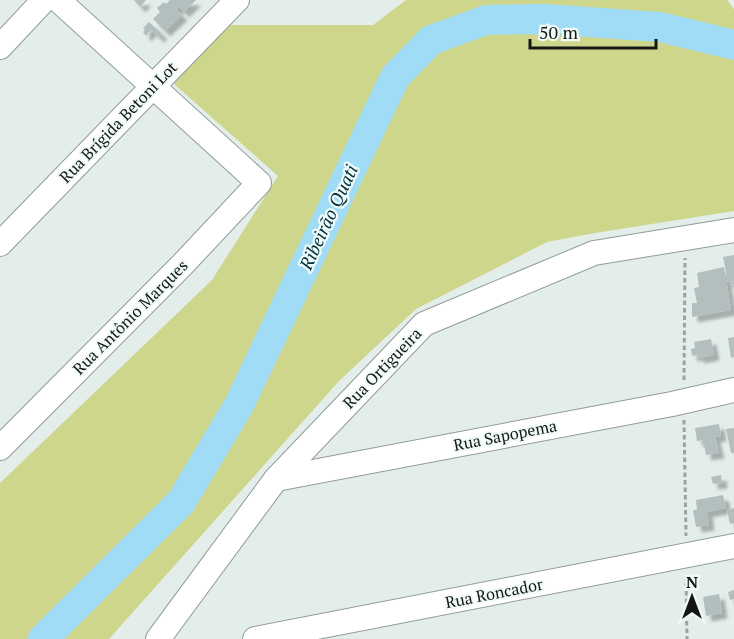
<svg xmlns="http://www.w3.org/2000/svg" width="734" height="639" font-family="'PT Serif',serif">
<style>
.green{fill:#ced68c}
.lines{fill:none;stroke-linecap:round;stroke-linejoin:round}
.river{stroke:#a1dcf6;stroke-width:30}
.building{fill:#b3bebe;filter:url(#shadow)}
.minor-casing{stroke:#929c98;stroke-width:26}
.path{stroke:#9ca3a0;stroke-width:3;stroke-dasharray:4.5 3;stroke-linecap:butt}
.minor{stroke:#fff;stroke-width:24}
.labels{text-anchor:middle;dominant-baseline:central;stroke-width:4.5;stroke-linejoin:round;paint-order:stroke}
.street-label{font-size:16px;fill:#141716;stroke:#f0fbf7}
.water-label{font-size:18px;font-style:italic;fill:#003143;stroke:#f0fbf7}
</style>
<defs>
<filter id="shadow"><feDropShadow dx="5.5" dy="5.5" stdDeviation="1.5" flood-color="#0004"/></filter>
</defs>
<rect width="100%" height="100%" fill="#e3ede9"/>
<polygon class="green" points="406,0 727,0 734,9 734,211 595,233 547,242 416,309 339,381 109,639 0,639 0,483 212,280 278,176 174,84 216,25 373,25"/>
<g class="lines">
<polyline class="river" points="43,639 181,502 239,405 395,77 431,40 486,20 544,19 660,27 734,45"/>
</g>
<g class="building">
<polygon points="134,0 146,0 140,7"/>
<polygon points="170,0 196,0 184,12 179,7 176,9 182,15 165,31 153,19 160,12 157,8 164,2 166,4"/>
<polygon points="149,22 162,34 159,37 151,30 146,36 143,32 145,30 143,28"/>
<polygon points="734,255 734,281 728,282 723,257"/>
<polygon points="724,267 731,310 692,317 692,303 697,303 694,288 699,287 697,273"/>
<polygon points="734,337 734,357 731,358 728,338"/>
<polygon points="711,339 714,355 699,358 698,355 692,356 691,349 695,348 694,342"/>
<polygon points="719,424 721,436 715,437 719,453 706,455 703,440 697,441 695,428"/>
<polygon points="734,428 734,453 731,453 726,429"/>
<polygon points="721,475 722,483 713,484 711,477"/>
<polygon points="723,495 726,508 707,512 709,525 696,527 693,510 697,510 696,500"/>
<polygon points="734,508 734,523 730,524 727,510"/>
<polygon points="734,590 734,599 730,600 728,592"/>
<polygon points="719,594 722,613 706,616 703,597"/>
</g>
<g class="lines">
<defs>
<g id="minor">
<polyline points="0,47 44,0"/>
<polyline points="0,244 237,0"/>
<polyline points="0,448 183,264 259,183 58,0"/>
<polyline points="276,479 672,404 734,390"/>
<polyline points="158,639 276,479 424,324 594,253 734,230"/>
<polyline points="255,639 734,546"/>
</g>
</defs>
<use href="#minor" class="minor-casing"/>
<g class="path">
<polyline points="684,380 685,258"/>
<polyline points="684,420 686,536"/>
<polyline points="686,576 687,639"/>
</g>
<use href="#minor" class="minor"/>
</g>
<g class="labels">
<g class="street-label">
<text transform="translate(118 122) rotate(-46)">Rua Brígida Betoni Lot</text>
<text transform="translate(130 317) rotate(-45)">Rua Antônio Marques</text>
<text transform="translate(382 368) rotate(-46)">Rua Ortigueira</text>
<text transform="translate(505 435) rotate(-11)">Rua Sapopema</text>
<text transform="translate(494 593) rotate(-11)">Rua Roncador</text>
</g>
<g class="water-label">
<text transform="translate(328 217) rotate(-65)">Ribeirão Quati</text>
</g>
</g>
<g transform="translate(692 597)" stroke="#f0fbf7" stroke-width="4.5" paint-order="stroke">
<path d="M0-4.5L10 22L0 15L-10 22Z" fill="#141716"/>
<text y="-9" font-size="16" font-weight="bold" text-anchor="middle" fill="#141716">N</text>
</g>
<path d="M530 39v9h126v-9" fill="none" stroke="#141716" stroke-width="3"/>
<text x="539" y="39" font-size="18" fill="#141716" stroke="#f0fbf7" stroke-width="4.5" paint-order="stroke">50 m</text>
</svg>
